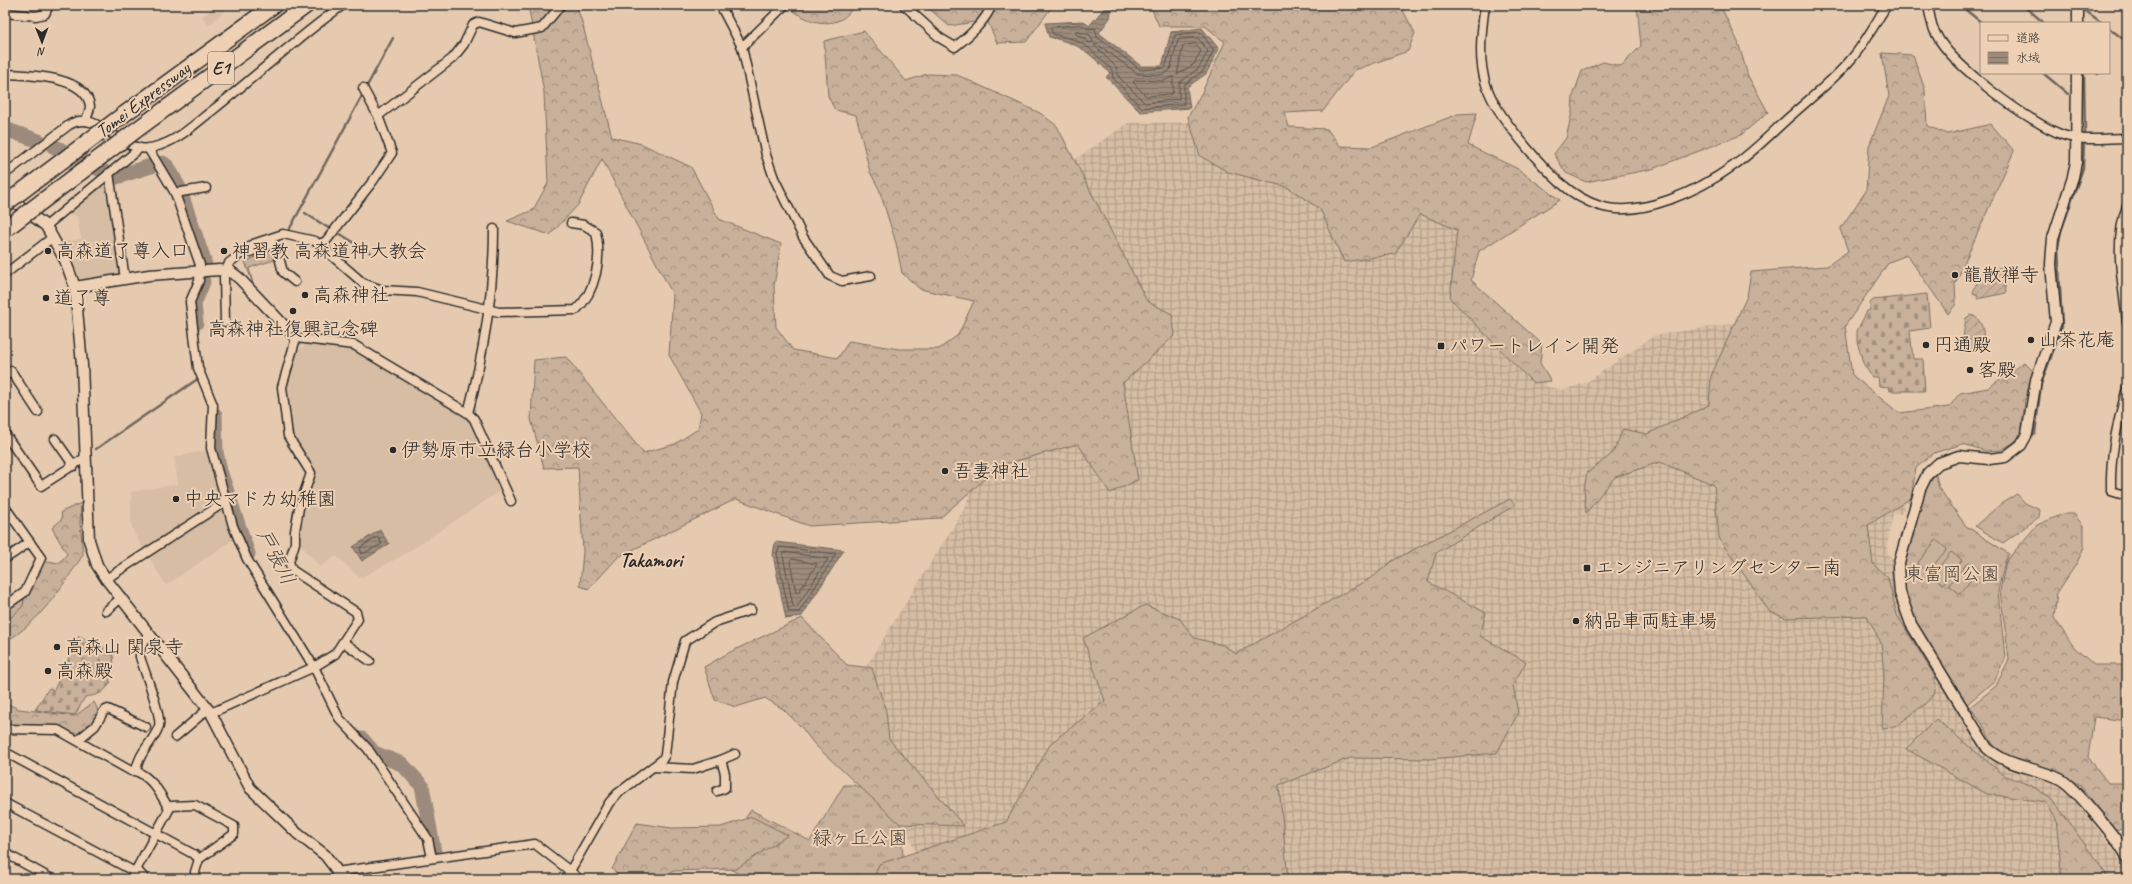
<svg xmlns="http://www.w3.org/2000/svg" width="2132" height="884" font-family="Caveat,'Klee One',sans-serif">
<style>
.built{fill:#d6bda4}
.industrial{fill:url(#industrial-grid)}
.grass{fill:url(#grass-tufts);stroke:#7a6e62}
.forest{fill:url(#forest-crowns);stroke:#7a6e62}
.cemetery{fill:url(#cemetery-stones);stroke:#7a6e62}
.garden{fill:url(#garden-furrows);stroke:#7a6e62}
.pitch{fill:#c8b09a;stroke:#7a6e62}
.water{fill:url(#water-rules);stroke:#6f655b}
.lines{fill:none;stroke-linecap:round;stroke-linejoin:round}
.shore{stroke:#58514b;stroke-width:1}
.stream{stroke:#6f655b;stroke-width:2.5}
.river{stroke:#9c8b7b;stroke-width:15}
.minor-casing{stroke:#2b2b2b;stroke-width:11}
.tertiary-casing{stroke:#2b2b2b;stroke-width:13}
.motorway-casing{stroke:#2b2b2b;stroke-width:18}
.minor{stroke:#eed1b5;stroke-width:8}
.tertiary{stroke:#eed1b5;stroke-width:10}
.motorway{stroke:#eed1b5;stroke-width:15}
.motorway-bridge-casing{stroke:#2b2b2b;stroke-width:18;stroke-linecap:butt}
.motorway-bridge{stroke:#eed1b5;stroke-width:15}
.poi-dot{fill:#2b2b2b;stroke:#eed1b5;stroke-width:1.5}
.labels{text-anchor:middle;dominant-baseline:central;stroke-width:4;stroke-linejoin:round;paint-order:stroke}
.shield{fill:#eed1b5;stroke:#665d54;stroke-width:1}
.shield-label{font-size:18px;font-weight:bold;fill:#2b2b2b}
.street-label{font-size:19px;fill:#2b2b2b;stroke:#eed1b5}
.poi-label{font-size:19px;fill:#2b2b2b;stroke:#eed1b5;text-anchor:start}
.park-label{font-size:19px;fill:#433f3c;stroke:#eed1b5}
.water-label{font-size:20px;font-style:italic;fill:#47433f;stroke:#eed1b5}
.neighbourhood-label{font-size:20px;font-weight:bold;fill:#2b2b2b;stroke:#eed1b5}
</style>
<defs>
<pattern id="industrial-grid" width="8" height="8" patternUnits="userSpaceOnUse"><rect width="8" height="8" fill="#d6bda4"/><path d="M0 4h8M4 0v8" fill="none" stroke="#ae9a86"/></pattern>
<pattern id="grass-tufts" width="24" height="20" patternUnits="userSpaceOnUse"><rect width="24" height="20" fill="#c8b09a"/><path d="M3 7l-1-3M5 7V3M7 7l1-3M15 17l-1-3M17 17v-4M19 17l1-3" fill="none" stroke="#a38f7e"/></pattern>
<pattern id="forest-crowns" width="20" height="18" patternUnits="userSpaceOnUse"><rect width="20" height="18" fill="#c8b09a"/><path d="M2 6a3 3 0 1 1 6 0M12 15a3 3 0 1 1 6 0" fill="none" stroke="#a38f7e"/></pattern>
<pattern id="cemetery-stones" width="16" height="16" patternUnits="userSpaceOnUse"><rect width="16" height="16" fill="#c8b09a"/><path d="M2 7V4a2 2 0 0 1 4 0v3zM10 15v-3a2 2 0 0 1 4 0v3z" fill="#a38f7e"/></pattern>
<pattern id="garden-furrows" width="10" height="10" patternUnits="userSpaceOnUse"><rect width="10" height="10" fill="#c8b09a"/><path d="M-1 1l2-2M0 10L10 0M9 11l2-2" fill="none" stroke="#a38f7e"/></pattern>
<pattern id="water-rules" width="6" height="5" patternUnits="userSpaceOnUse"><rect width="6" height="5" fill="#9c8b7b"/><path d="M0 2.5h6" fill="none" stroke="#7f7265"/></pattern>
</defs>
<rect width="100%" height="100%" fill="#e6caaf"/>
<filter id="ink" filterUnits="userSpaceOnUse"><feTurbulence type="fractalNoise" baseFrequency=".025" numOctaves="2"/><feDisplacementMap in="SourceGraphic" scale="8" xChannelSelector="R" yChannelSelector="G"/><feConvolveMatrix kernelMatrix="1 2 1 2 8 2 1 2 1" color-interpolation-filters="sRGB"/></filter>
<g filter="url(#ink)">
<g class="built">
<polygon points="215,5 231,5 209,25 202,17 215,8"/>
<polygon points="102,187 108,189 121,273 88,280 79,278 63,242 81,239 77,216 66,214"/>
<polygon points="307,344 351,348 472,420 503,489 405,554 360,578 336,556 320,567 295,538 302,504 315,474 291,436 286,389 298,350"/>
<polygon points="210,450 221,498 220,501 145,552 134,533 131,523 131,492 178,484 174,457"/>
<polygon points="221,507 226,509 237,537 166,585 148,556"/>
</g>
<polygon class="industrial" points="1219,122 1465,224 1456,287 1548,387 1564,390 1587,382 1655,335 1731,324 1768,382 1912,501 1905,504 1902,514 1893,513 1887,546 1888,554 1894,560 1895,590 1899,606 1912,635 1989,757 2011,771 2050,780 2070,792 2123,862 2124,879 923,879 859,678 966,506 1039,184 1128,123"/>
<g class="grass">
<polygon points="270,250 275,251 277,259 249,268 253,284 245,262"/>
<path d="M1935 471 1939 488 1966 526 2009 554 2005 561 1998 591 2005 657 1995 680 1966 705C1950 680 1928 650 1916 624 1891 572 1910 519 1935 471Z"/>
<polygon points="2017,494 2025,503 2040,510 2039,517 2003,543 1975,526 2002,503"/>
<polygon points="25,595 23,606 5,623 5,610"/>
<polygon points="844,785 853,785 890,797 900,824 905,878 740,879 737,873 717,860 751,810 810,841"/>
</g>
<g class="forest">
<polygon points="528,5 576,5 582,22 612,137 642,144 691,167 719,219 781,244 774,286 776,327 793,350 838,358 849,341 899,349 939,349 958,335 974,301 920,289 902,273 896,243 879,189 870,172 856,115 835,110 828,96 824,41 864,31 906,81 927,74 957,75 1040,113 1057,126 1147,301 1172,314 1175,335 1123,383 1138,480 1110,493 1078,444 1001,465 940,518 809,526 736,499 618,557 589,589 580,586 583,551 578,467 544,468 531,419 534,360 566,357 643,453 675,444 698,429 701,413 669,355 673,295 602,159 578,205 550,235 507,221 533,210 548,183 544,92"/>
<path d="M797 5H857C852 9 846 17 840 20 823 27 806 20 792 10Z"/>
<polygon points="925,5 1051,5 1051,8 1026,42 997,43 987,20 949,26"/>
<polygon points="1150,5 1400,5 1415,33 1408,51 1355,70 1323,111 1285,113 1289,127 1327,129 1340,146 1372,147 1458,114 1477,113 1468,145 1518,169 1560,200 1479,251 1471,280 1542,344 1540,363 1551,381 1533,383 1450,298 1457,230 1420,214 1395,254 1344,262 1320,209 1287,187 1228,172 1200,156 1188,117 1202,92 1225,42 1205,26 1159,26"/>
<polygon points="1637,5 1720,5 1738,42 1748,76 1768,112 1741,135 1652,169 1586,182 1566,173 1554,154 1566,138 1572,112 1573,96 1582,71 1603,62 1621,66 1641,46"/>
<polygon points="1882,53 1913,55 1925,90 1927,126 1948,134 1991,124 2014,151 1955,284 1956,304 1948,314 1907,255 1889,262 1845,326 1852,375 1899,413 1949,407 1960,393 1988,388 2024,362 2033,371 2025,400 2021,435 2013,443 2001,450 1986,451 1963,444 1934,453 1916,468 1911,498 1868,525 1873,564 1888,578 1897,615 1934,675 1936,687 1934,694 1925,704 1895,727 1882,728 1884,676 1881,643 1867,616 1785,618 1769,611 1719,538 1714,485 1660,462 1615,477 1586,513 1584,489 1587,473 1613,453 1623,429 1647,434 1709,405 1711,376 1747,296 1751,272 1827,266 1848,251 1840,229 1866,191 1869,146 1889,96"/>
<polygon points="1510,499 1515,505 1436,553 1428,582 1486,613 1480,636 1526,662 1513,685 1518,713 1497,753 1430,759 1350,758 1279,785 1288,879 889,879 875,875 879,864 1006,822 1051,743 1105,701 1083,638 1145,605 1180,619 1194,638 1223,645 1236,654 1374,576 1392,561"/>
<path d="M81 503 80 523 83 555C61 588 40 622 5 642V623L23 606 25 595 42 560 59 563 67 554 52 528 62 519 61 512Z"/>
<polygon points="2063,514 2074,514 2084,527 2084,547 2077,563 2057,593 2054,618 2074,647 2094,665 2127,665 2127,719 2119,720 2094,717 2088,757 2108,783 2127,783 2127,830 2115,829 2080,785 2055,771 2014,759 1994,746 1981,722 1970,707 1996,686 2009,659 2000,591 2006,561 2037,525"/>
<polygon points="802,618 847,665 872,668 886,711 889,739 964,826 900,824 815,745 802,728 783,709 765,698 736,707 715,700 704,667 730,652"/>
<polygon points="94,702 97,708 98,717 80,739 59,728 5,725 5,703 19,709 75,716"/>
<polygon points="1936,719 2004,775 2032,786 2053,800 2106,874 2105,879 2062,879 2056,819 2046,802 1987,794 1906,749"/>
<polygon points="752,817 788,835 736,869 674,871 653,879 623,879 612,869 637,823 672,828 721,827"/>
</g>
<g class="cemetery">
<polygon points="1927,294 1930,328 1910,331 1913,359 1923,359 1925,391 1890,391 1889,387 1879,386 1878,377 1872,377 1863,363 1857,341 1857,331 1867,311 1870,310 1870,303 1873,300"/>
<path d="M79 636 104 647 103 651 113 655 114 667 109 681 111 682C103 694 98 695 85 697L75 715 35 710 49 688 54 690Z"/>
</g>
<g class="garden">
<path d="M2002 267 2006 293 1977 299 1978 295 1973 293C1980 273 1981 273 2002 267Z"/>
<path d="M1971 315C1983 318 1987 338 1980 348L1973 351 1966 348 1963 337 1966 318Z"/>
</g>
<g class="pitch">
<polygon points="1936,540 1947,549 1928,572 1917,564"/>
<polygon points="1951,552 1962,560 1943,584 1932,576"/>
<polygon points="1968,562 1979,570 1960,594 1949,585"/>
</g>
<g class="water">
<path d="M1107 5H1112L1110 18 1099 33 1141 66H1162L1171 32 1202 28 1219 49 1206 74 1187 87 1190 108 1140 112 1106 77 1110 73C1085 50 1082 45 1049 37L1045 23 1084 21 1089 26Z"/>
<polygon points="380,530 389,544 362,561 353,547"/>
<polygon points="775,542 844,550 802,616 786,619 773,555"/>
</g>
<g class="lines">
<g class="shore">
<polygon points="1082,25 1088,29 1095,28 1097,37 1141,70 1165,68 1175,35 1200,32 1214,50 1203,71 1184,85 1184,104 1142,108 1113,78 1112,70 1089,48 1076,40 1053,34 1051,29 1052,27"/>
<polygon points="1076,31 1090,35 1093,42 1090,43 1076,34"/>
<polygon points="1198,38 1208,51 1199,68 1179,83 1179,99 1145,103 1119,77 1116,67 1094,45 1097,44 1138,74 1162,75 1170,70 1178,40"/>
<polygon points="1196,44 1201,51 1194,64 1177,75 1183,46"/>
<polygon points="1173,77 1173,93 1171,94 1146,96 1133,82 1135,80 1163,81"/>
<polygon points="378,537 382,544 362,554 360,548"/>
<polygon points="780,547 836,554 799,612 789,612 777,554"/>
<polygon points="785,552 828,559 796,608 793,606 783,555"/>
<polygon points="792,559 817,564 798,593 796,592 790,562"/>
</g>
<g class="stream">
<polyline points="1965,5 1966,10 1982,23"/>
<polyline points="2023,5 2044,23"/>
<polyline points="2086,11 2102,23"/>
<polyline points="2109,28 2127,42"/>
<polyline points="2043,73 2068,94"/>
<polyline points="2084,73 2085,133"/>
<polyline points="2097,73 2098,74"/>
<polyline points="367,86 393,38"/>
<polyline points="305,213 330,229"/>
<polyline points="289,230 363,94"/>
<polyline points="337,232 371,253"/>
<polyline points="2028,442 2035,433 2041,384 2062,327 2058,247 2061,231 2083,168 2084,144"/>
<polyline points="96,449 199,378"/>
</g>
<g class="river">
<polyline points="5,129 39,141"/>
<polyline points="53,146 103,171"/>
<polyline points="163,163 168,167 179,188"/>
<polyline points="113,178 154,165"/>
<polyline points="181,194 199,246"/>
<polyline points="201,251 205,265"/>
<polyline points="196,323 194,304 203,282"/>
<polyline points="215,415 216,452 220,471 248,554"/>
<polyline points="362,739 374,753 402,764 422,786 434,852"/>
</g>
<defs>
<g id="minor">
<polyline points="720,5 742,47 766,155 774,178 803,237 830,276 842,281 871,276"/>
<path d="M904 5 940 38 955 47C970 35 984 23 992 5"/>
<path d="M1485 5C1475 76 1482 94 1528 149 1548 172 1570 197 1600 206 1641 219 1701 189 1733 166 1755 151 1774 130 1794 113 1814 95 1836 78 1853 57 1866 41 1876 22 1887 5"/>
<path d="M1928 5C1930 15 1931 26 1936 34 1951 65 2031 124 2063 135 2083 142 2107 138 2127 138"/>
<polyline points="5,13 36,16 45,14 49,5"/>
<polyline points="742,47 785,5"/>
<path d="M5 74C27 75 86 75 90 106 90 110 87 116 86 121"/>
<polyline points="378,116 453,58 464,44 473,25 479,22 515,33 542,28 561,5"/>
<polyline points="148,148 175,193 200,265 199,281 190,302 198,368 213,405 211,448 233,526 247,559 314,667 339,718 368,749 428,839 432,858"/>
<polyline points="109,173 125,279"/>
<path d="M5 174 69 125C94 109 116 144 140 148 147 150 155 147 161 145 181 138 197 122 213 110 257 75 298 37 343 5"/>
<polyline points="175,193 206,188"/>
<path d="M2127 206C2113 243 2123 284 2127 322"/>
<polyline points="46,226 140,148"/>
<polyline points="320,244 326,241 373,181 392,153 378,116 363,88"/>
<polyline points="245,250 250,252 271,244 276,246 283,272 295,282"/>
<polyline points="5,274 53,237"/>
<path d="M225 322 224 277 229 263 253 244 283 234 315 241 363 283 382 290 417 292 499 312 576 310C596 292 602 258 596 232L584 225 571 223"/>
<polyline points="5,376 11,371 38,412"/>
<path d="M2127 388C2117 425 2110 453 2111 491L2127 496"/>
<path d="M468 413C484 352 494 291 494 229"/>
<polyline points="5,434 41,486 86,457"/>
<polyline points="55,439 74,466"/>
<polyline points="5,507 41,558 25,592 5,606"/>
<polyline points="5,559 30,542"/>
<polyline points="106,579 225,502"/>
<polyline points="106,611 121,598"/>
<path d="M149 634 140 648V657C144 670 162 716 159 726 153 743 139 751 136 771 153 779 160 793 169 809"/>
<polyline points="343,642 370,661"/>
<polyline points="211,713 314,667 335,654 358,619 356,612 292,570 289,562 295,543 295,531 299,508 311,473 288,436 282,387 296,338 354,345 468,413 474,419 511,501"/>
<polyline points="5,729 58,730 131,771 136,771"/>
<polyline points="175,737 208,709"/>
<polyline points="78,740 95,726 104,711 108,709 146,727"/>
<polyline points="5,752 195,855 199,859 195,872 196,879"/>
<polyline points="721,760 735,754"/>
<polyline points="653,767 693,769 721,760 725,774 725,788 717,791"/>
<polyline points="5,803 135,872"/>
<polyline points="5,853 52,879"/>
<polyline points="137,870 145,879"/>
<polyline points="336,872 535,844 570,871 566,879"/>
<polyline points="131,879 171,806 195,805 234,826 234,834 199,859"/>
<polyline points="579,879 570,871 609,803 617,794 662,760 665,755 673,682 685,641 715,622 751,610"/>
</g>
<g id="tertiary">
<polyline points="2078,23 2078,5"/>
<path d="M2077 73 2076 162 2073 177 2053 238 2052 250 2051 264 2056 322 2036 380 2027 434 2021 445 2005 457 1989 459 1959 456 1939 463 1928 473 1920 489 1898 567 1900 593 1911 624 1987 748C2008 767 2035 767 2060 779 2073 785 2121 843 2127 857"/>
<polyline points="8,197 46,226 65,260 75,287 82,365 89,540 97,565 106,579 211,713 250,788 298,834 325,855 335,868 339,879"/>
<polyline points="75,287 149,275 219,270 230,271 239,278 296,338"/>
</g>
<g id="motorway">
<polyline points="123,115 274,5"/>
<polyline points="135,131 307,5"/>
</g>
</defs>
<use href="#minor" class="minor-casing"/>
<use href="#tertiary" class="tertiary-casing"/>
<use href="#motorway" class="motorway-casing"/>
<use href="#minor" class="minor"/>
<use href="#tertiary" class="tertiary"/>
<use href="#motorway" class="motorway"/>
<defs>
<g id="motorway-bridge">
<polyline points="5,204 123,115"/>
<polyline points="7,228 135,131"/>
</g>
</defs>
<use href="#motorway-bridge" class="motorway-bridge-casing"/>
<use href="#motorway-bridge" class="motorway-bridge"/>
</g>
</g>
<g class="poi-dot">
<circle cx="48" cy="251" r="4"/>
<circle cx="224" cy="251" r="4"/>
<circle cx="1955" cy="275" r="4"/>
<circle cx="305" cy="295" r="4"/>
<circle cx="46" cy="298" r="4"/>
<circle cx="293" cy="311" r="4"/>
<circle cx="2031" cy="340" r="4"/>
<circle cx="1926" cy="345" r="4"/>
<rect x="1437" y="342" width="8" height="8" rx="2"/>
<circle cx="1970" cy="370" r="4"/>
<circle cx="393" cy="450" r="4"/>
<circle cx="945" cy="471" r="4"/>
<circle cx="176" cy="499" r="4"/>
<rect x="1583" y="564" width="8" height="8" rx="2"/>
<circle cx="1576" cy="621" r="4"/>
<circle cx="57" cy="647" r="4"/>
<circle cx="48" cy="671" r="4"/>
</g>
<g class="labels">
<rect class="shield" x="208" y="52" width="26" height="32" rx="3"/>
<g class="shield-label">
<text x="221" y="68">E1</text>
</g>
<g class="street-label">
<text transform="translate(143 100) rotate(-37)">Tomei Expressway</text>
</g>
<g class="poi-label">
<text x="56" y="251">高森道了尊入口</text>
<text x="232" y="251">神習教 高森道神大教会</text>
<text x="1963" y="275">龍散禅寺</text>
<text x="313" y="295">高森神社</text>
<text x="54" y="298">道了尊</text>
<text x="293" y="329" text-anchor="middle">高森神社復興記念碑</text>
<text x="2039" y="340">山茶花庵</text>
<text x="1934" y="345">円通殿</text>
<text x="1449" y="346">パワートレイン開発</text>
<text x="1978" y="370">客殿</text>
<text x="401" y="450">伊勢原市立緑台小学校</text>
<text x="953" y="471">吾妻神社</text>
<text x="184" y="499">中央マドカ幼稚園</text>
<text x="1595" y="568">エンジニアリングセンター南</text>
<text x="1584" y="621">納品車両駐車場</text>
<text x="65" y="647">高森山 関泉寺</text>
<text x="56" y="671">高森殿</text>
</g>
<g class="park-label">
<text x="1952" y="574">東富岡公園</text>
<text x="860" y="838">緑ヶ丘公園</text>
</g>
<g class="water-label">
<text transform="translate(276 557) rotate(63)">戸張川</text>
</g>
<g class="neighbourhood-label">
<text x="651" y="560">Takamori</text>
</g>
</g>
<rect width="2132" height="884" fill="none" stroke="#eed1b5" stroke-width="20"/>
<rect x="10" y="10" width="2112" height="864" fill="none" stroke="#2b2b2b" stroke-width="1.5" filter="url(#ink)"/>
<rect x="1980" y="22" width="130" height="52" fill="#eed1b5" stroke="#a08f7e"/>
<rect x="1988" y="35" width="20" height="6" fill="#eed1b5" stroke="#a08f7e"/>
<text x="2016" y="42" font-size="12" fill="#2b2b2b">道路</text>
<rect x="1988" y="52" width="20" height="12" fill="url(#water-rules)" stroke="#a08f7e"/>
<text x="2016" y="62" font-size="12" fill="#2b2b2b">水域</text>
<g transform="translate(42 42) rotate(179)" stroke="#eed1b5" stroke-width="3" paint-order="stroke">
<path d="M0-3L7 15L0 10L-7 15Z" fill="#2b2b2b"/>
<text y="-6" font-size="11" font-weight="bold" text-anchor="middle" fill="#2b2b2b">N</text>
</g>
</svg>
